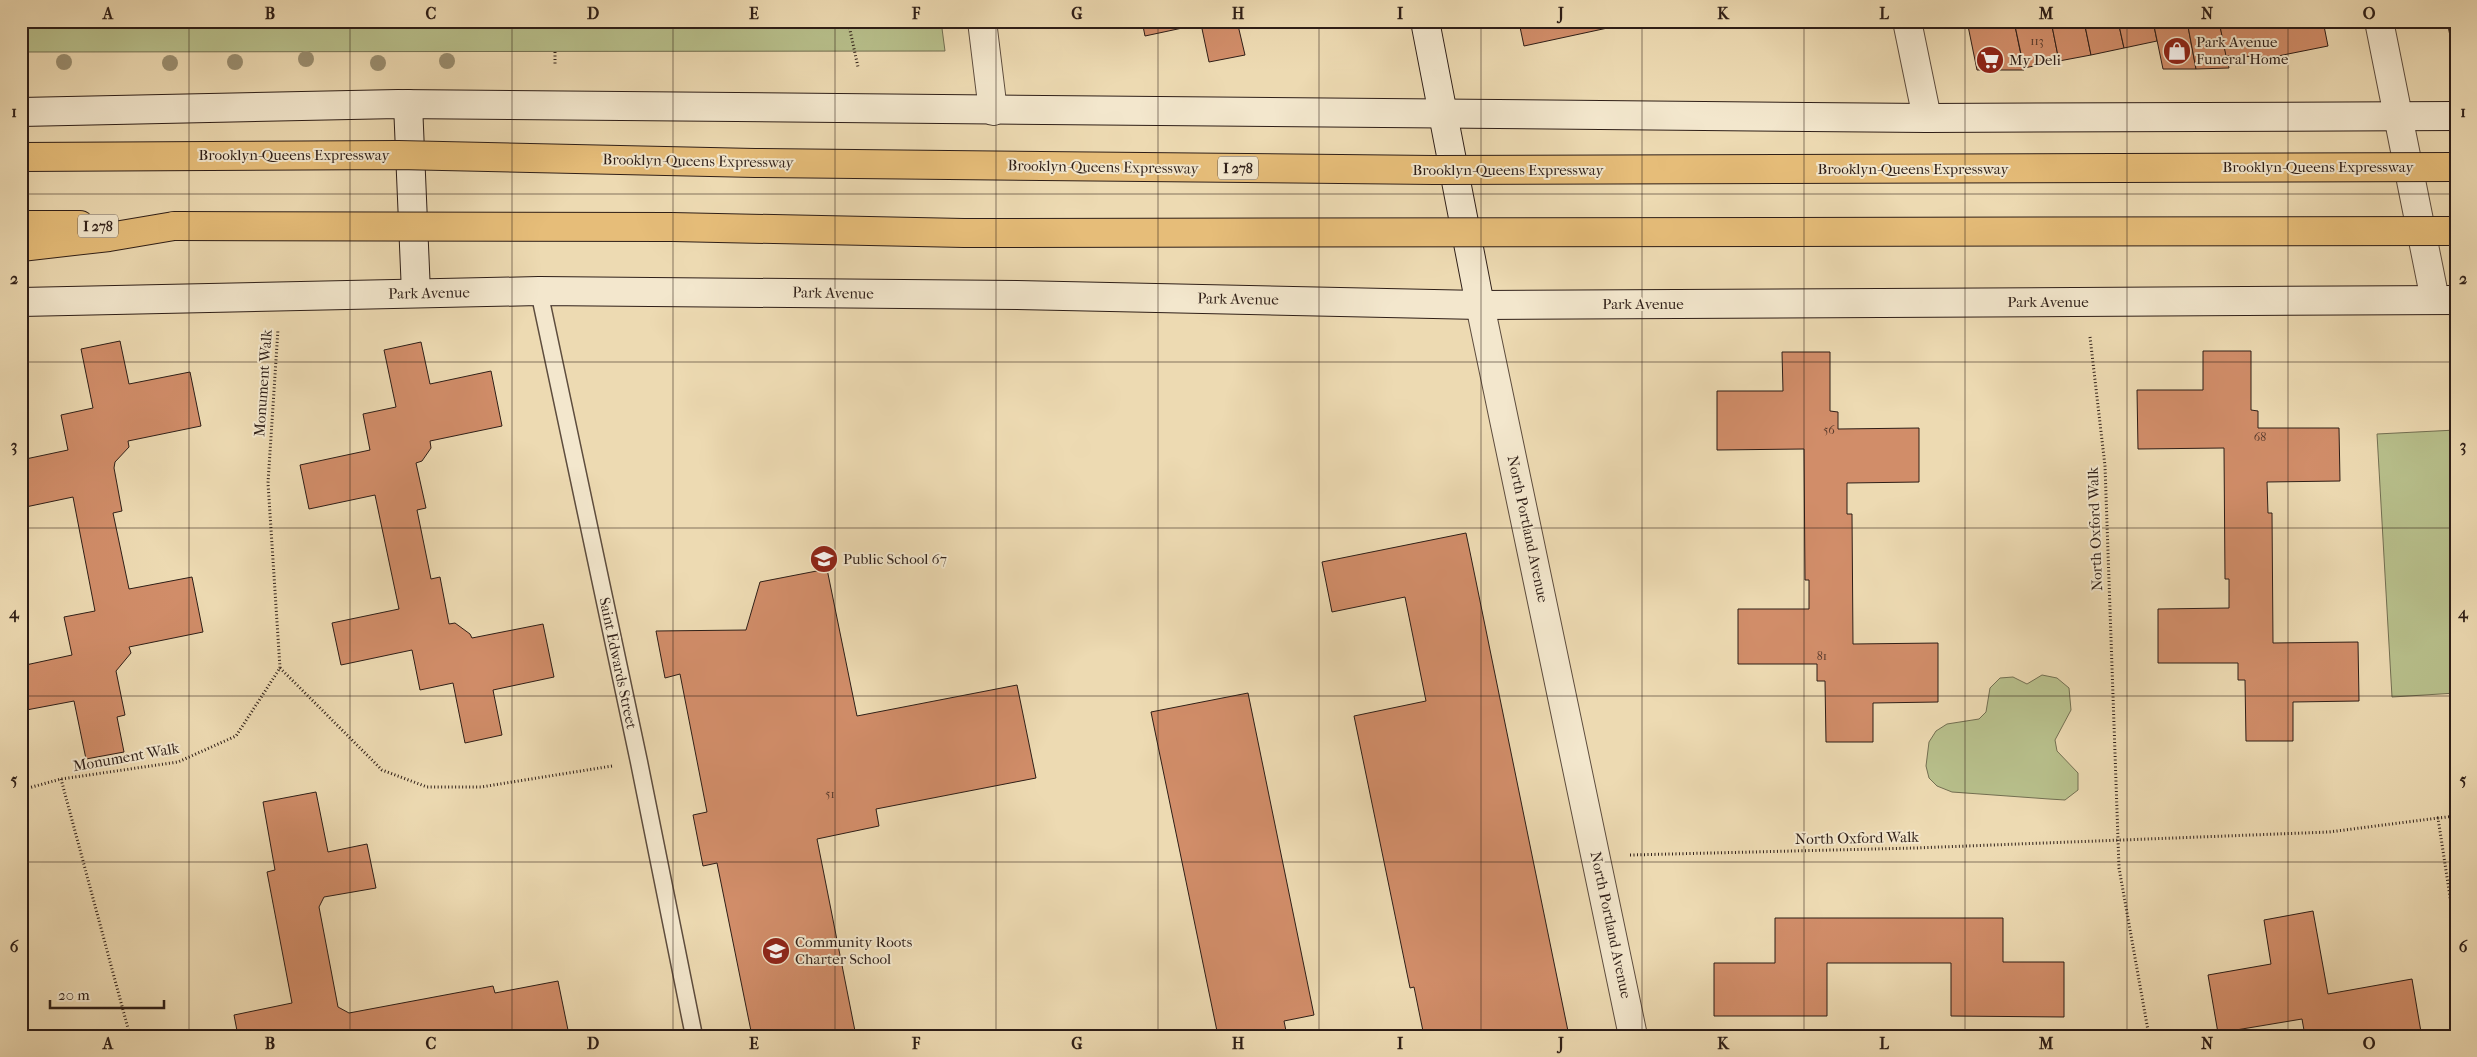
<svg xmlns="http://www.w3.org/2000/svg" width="2477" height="1057" font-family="'IM FELL French Canon',serif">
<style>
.green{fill:#b8c08c;stroke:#736f52}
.building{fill:#d18d69;stroke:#2e1e17}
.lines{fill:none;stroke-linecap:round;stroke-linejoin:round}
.lane-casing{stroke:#5e4d3e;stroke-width:19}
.street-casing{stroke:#5e4d3e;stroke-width:30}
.secondary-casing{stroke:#2e1e17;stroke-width:30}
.highway-casing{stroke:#2e1e17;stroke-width:30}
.path{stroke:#2e1e17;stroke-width:3;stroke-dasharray:1 2.5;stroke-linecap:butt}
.lane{stroke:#f3e7cd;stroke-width:16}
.street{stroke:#f3e7cd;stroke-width:28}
.secondary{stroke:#f3e7cd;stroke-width:28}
.highway{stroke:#e6bd79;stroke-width:28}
.highway-bridge-casing{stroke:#2e1e17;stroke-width:30;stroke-linecap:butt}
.highway-bridge{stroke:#e6bd79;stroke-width:28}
.tree{fill:#9a8e70}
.grid{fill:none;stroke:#2e1e17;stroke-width:1;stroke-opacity:0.55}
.labels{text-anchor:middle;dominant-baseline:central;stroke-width:4;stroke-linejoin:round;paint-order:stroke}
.number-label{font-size:12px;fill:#573a2c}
.shield{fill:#f3e7cd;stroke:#695a4e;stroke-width:1}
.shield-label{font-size:14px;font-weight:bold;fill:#2e1e17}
.poi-label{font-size:15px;fill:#2e1e17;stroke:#f3e7cd;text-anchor:start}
.street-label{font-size:15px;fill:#2e1e17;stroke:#f3e7cd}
.neatline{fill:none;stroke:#2e1e17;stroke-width:2}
.grid-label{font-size:16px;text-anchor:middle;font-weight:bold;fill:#2e1e17}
</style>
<rect width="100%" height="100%" fill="#eddab2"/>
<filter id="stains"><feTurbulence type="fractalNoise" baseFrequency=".004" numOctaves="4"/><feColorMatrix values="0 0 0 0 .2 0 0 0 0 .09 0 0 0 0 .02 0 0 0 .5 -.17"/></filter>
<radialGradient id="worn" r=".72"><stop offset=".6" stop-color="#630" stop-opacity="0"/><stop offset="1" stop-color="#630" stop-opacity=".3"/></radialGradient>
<g class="green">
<polygon points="21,21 941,21 945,51 21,52"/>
<polygon points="2456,430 2456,693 2392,697 2377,434"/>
<polygon points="2042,675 2057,678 2069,688 2071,710 2055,740 2057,751 2078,773 2078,790 2065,800 2049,799 1952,792 1937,786 1929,778 1926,766 1929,742 1936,731 1947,724 1979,719 1986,712 1990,688 2000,678 2013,677 2027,684"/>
</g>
<g class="building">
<polygon points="1142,21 1237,21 1245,55 1209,62 1201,24 1145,36"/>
<polygon points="1515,21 1640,21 1524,46 1520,27 1516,28"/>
<polygon points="1967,21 2014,21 2024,70 1977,70"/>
<polygon points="2014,21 2051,21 2059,61 2024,68"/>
<polygon points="2051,21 2084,21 2091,55 2059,61"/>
<polygon points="2084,21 2118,21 2124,48 2091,55"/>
<polygon points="2118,21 2153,21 2157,41 2124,48"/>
<polygon points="2153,21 2187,21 2196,69 2163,69"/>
<polygon points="2187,21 2219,21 2229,68 2196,69"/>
<polygon points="2219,21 2323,21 2328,46 2273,57 2226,56"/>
<polygon points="2447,21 2456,21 2456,66"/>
<polygon points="120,341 129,384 190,372 201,426 128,441 129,447 115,462 114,468 122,511 113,513 129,589 192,577 203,632 129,647 131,653 116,671 125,715 117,717 124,752 86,759 74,701 21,711 21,666 72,655 64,617 95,611 73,497 21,508 21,460 68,450 61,415 93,408 81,349"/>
<polygon points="421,342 430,384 491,371 502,426 430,441 431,448 422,461 416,463 426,508 417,510 431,579 440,577 449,624 455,623 470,634 472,638 543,624 554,677 493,690 502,735 465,743 453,683 420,690 412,650 341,665 332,623 399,609 375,495 309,509 300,465 370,450 363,414 396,407 384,350"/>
<polygon points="2203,351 2251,351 2251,410 2258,411 2258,428 2339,428 2340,481 2267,482 2268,513 2272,513 2273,643 2358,642 2359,701 2293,702 2293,741 2246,741 2245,680 2238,680 2238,663 2158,663 2158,609 2229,608 2229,579 2225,579 2224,448 2138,449 2137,390 2203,390"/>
<polygon points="1782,352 1830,352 1830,411 1838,412 1838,429 1919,428 1919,482 1847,483 1847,514 1852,514 1853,644 1938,643 1938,702 1873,703 1873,742 1826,742 1825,681 1817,681 1817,664 1738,664 1738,609 1809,609 1809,580 1805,580 1804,449 1717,450 1717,391 1783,391"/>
<polygon points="1466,533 1471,557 1569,1036 1424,1036 1414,987 1410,988 1354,716 1426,701 1405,597 1332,612 1322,562"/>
<polygon points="827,569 857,716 1017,685 1036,778 876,809 879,826 817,839 856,1036 752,1036 717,863 703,866 693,815 707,812 680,674 665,678 656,631 746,630 760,582"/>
<polygon points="1248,693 1314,1015 1284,1021 1287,1036 1218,1036 1151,712"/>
<polygon points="316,792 328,852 367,844 376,888 324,897 319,907 338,1007 349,1013 493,986 495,993 558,981 569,1035 238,1036 234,1015 292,1003 267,872 275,870 263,802"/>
<polygon points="2313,911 2328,994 2412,979 2421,1032 2396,1036 2305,1036 2302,1019 2218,1033 2208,975 2271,964 2264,920"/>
<polygon points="1775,918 2003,918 2003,962 2064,962 2064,1017 1951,1016 1951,963 1827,963 1827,1016 1714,1016 1714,963 1775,963"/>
<polygon points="21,1001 28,1036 21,1036"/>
</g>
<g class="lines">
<defs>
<polyline id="lane" points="539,291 639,762 694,1036"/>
<g id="street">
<polyline points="982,21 993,111"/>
<polyline points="1907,21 1927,118"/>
<polyline points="2379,21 2435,300"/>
<polyline points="1480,305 1633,1036"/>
</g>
<g id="secondary">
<polyline points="1425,21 1480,305"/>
<polyline points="408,104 416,293"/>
<polyline points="21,112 398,104 1927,118 2456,116"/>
<polyline points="21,302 539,291 1017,295 1480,305 2456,300"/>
</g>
<g id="highway">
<polyline points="21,225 80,225"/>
<polyline points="21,247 109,237 174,226"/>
</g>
</defs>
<use href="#lane" class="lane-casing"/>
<use href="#street" class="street-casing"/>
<use href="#secondary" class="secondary-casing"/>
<use href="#highway" class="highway-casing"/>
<g class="path">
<polyline points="848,21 858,67"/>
<polyline points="555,52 555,65"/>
<polyline points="2090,337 2105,466 2119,868 2149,1036"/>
<polyline points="280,668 382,770 427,787 481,787 612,766"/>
<polyline points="61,779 130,1036"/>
<polyline points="21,790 61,779 178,762 236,736 280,668 268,483 278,329"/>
<polyline points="2456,816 2438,818 2456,936"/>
<polyline points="1630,855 1915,848 2329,832 2438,818"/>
</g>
<use href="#lane" class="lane"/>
<use href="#street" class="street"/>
<use href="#secondary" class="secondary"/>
<use href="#highway" class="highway"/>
<defs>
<g id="highway-bridge">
<polyline points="21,157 398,155 755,163 1434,170 2456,167"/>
<polyline points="174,226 672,227 964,233 2456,231"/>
</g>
</defs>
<use href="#highway-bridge" class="highway-bridge-casing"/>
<use href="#highway-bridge" class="highway-bridge"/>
</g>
<g class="tree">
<circle cx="306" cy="59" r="8"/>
<circle cx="447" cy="61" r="8"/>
<circle cx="64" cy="62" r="8"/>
<circle cx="235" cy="62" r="8"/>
<circle cx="170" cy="63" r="8"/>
<circle cx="378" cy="63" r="8"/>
</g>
<path class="grid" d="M189 21V1036M350 21V1036M512 21V1036M673 21V1036M835 21V1036M996 21V1036M1158 21V1036M1319 21V1036M1481 21V1036M1642 21V1036M1804 21V1036M1965 21V1036M2127 21V1036M2288 21V1036M21 194H2456M21 362H2456M21 528H2456M21 696H2456M21 862H2456"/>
<defs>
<symbol id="shop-disc" viewBox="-11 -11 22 22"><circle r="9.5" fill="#8f2418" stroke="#f3e7cd"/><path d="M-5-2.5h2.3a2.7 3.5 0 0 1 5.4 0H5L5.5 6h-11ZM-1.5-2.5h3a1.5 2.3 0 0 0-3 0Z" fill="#fff"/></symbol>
<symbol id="supermarket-disc" viewBox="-11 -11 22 22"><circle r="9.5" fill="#8f2418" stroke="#f3e7cd"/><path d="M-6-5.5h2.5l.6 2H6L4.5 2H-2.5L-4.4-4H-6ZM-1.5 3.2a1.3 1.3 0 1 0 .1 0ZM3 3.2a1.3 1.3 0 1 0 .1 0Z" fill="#fff"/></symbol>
<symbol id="school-disc" viewBox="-11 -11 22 22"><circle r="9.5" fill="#8f2418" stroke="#f3e7cd"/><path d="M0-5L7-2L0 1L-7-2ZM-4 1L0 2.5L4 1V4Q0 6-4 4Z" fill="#fff"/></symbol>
</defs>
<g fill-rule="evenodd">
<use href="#shop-disc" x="2161" y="35" width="32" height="32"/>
<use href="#supermarket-disc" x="1974" y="44" width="32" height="32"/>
<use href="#school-disc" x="808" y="543" width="32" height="32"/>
<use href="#school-disc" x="760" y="935" width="32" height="32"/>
</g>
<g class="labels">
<g class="number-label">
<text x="2037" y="41">113</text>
<text x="1829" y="430">56</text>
<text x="2260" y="437">68</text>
<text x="1822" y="656">81</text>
<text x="830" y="794">51</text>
</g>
<g class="shield">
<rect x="1218" y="156.5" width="40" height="23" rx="4"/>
<rect x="78" y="214.5" width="40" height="23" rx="4"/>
</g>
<g class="shield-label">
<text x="1238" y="168">I 278</text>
<text x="98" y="226">I 278</text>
</g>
<g class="poi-label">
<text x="2196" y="42">Park Avenue<tspan x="2196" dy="17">Funeral Home</tspan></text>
<text x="2009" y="60">My Deli</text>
<text x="843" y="559">Public School 67</text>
<text x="795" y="942">Community Roots<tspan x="795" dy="17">Charter School</tspan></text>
</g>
<g class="street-label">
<text x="294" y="155">Brooklyn-Queens Expressway</text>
<text transform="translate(698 161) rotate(1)">Brooklyn-Queens Expressway</text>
<text transform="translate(1103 167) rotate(1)">Brooklyn-Queens Expressway</text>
<text x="2318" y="167">Brooklyn-Queens Expressway</text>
<text x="1913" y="169">Brooklyn-Queens Expressway</text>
<text x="1508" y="170">Brooklyn-Queens Expressway</text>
<text transform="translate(429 293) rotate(-1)">Park Avenue</text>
<text transform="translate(833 293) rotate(1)">Park Avenue</text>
<text transform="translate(1238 299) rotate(1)">Park Avenue</text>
<text x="2048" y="302">Park Avenue</text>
<text x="1643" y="304">Park Avenue</text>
<text transform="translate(263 383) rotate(-86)">Monument Walk</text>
<text transform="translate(1528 529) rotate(78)">North Portland Avenue</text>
<text transform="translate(2095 529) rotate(-92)">North Oxford Walk</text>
<text transform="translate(618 663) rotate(78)">Saint Edwards Street</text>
<text transform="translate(126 757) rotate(-10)">Monument Walk</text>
<text transform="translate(1857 838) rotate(-1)">North Oxford Walk</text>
<text transform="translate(1611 925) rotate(78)">North Portland Avenue</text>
</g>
</g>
<rect width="2477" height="1057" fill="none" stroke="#eddab2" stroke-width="55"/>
<path d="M50 1000v8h114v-8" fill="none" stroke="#2e1e17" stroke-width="2.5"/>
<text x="58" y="1000" font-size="15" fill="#2e1e17" stroke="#f3e7cd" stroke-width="4" paint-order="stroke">20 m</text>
<rect x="28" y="28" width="2422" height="1002" class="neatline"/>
<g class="grid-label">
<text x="108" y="19">A</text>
<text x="270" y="19">B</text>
<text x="431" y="19">C</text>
<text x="593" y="19">D</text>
<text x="754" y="19">E</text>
<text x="916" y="19">F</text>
<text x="1077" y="19">G</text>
<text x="1238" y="19">H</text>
<text x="1400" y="19">I</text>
<text x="1561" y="19">J</text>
<text x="1723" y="19">K</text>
<text x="1884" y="19">L</text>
<text x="2046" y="19">M</text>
<text x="2207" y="19">N</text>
<text x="2369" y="19">O</text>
<text x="14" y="117">1</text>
<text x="2463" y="117">1</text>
<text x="14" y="284">2</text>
<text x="2463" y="284">2</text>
<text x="14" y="451">3</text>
<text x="2463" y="451">3</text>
<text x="14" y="618">4</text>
<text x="2463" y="618">4</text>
<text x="14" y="785">5</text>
<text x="2463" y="785">5</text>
<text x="14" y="952">6</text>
<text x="2463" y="952">6</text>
<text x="108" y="1049">A</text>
<text x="270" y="1049">B</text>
<text x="431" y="1049">C</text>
<text x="593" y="1049">D</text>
<text x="754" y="1049">E</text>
<text x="916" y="1049">F</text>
<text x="1077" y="1049">G</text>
<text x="1238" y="1049">H</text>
<text x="1400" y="1049">I</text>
<text x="1561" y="1049">J</text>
<text x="1723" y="1049">K</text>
<text x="1884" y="1049">L</text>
<text x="2046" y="1049">M</text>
<text x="2207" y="1049">N</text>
<text x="2369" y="1049">O</text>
</g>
<rect width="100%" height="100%" filter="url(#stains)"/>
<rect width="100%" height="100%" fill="url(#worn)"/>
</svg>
